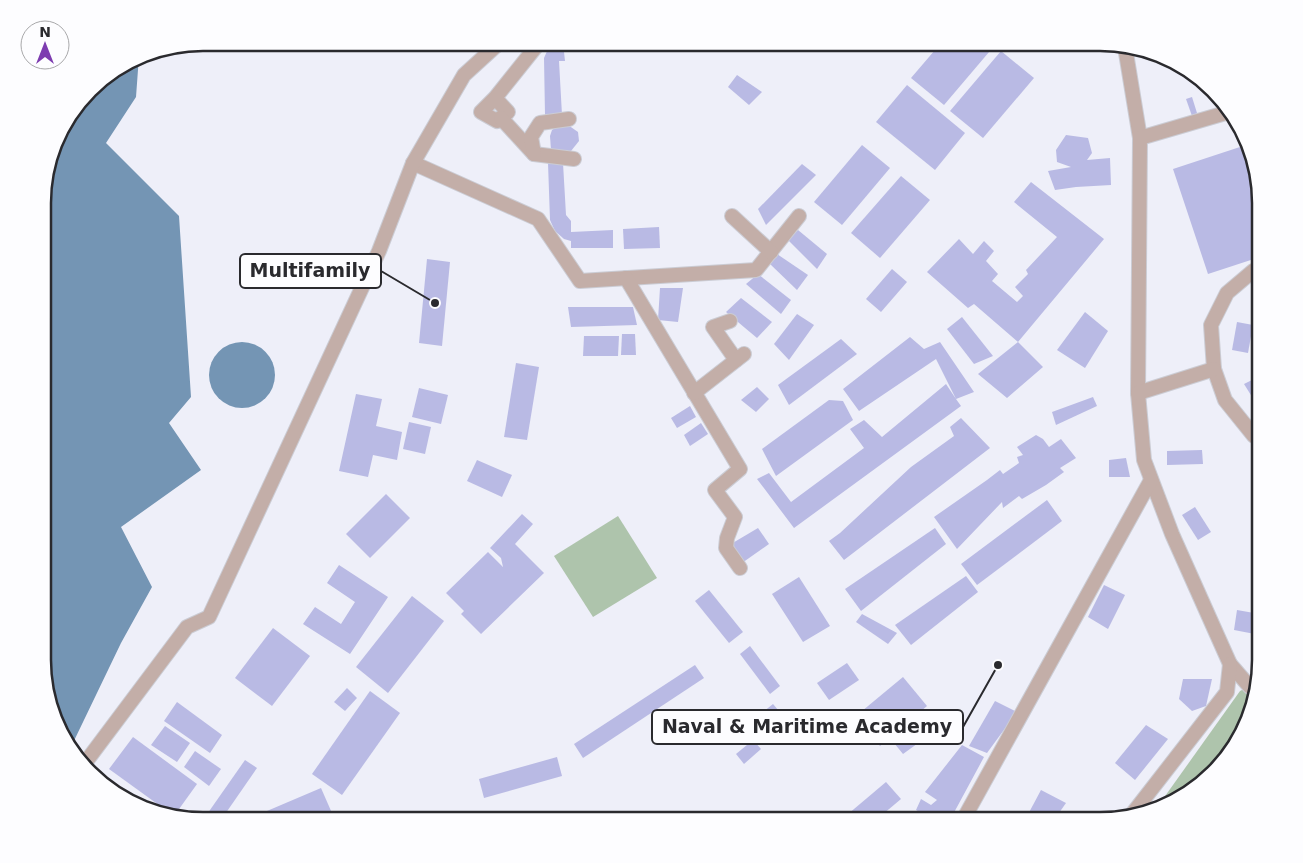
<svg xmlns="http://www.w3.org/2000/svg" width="1303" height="863" font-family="'DejaVu Sans',sans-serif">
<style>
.green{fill:#aec4ac}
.water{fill:#7495b4}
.building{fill:#b9bae4}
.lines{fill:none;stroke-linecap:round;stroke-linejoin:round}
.minor-casing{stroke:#cbccd4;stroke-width:16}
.minor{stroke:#c3aea8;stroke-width:14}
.rim{fill:none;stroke:#2a2a2e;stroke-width:2.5}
.leader{fill:none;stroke:#2a2a2e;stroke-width:2}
.callout-dot{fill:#2a2a2e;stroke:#fdfdff;stroke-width:2}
.callout{fill:#fdfdff;stroke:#2a2a2e;stroke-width:2}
.callout-label{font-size:19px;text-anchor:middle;font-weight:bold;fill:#2a2a2e}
</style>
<rect width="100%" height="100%" fill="#eeeff9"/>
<g class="green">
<polygon points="618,516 657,578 593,617 554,556"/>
<polygon points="1256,683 1233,749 1180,799 1158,806 1240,691"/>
</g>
<g class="water">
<polygon points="139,56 136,97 106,143 179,216 191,397 169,423 201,470 121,527 152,587 121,643 71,747 64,740 44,680 44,183 59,132 97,83"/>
<circle cx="242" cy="375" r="33"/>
</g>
<g class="building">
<polygon points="558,43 563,43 565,61 559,61 562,115 545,115 544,58 548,49"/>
<polygon points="941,43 992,43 995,45 944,105 911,78"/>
<polygon points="1001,51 1034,78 983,138 950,111"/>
<polygon points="737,75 762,92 749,105 728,87"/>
<polygon points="907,85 965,133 935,170 876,122"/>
<polygon points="1192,97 1197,113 1192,116 1186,99"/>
<polygon points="560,125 568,125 578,132 579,141 571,151 561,157 551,150 550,136 552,130"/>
<polygon points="1066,135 1088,138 1092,153 1087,160 1110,158 1111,185 1076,187 1055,190 1048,171 1071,167 1057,162 1056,150"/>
<polygon points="862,145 890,168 842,225 814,202"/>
<polygon points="1246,145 1260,193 1260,257 1208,274 1173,169"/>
<polygon points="548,163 563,163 566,215 571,221 571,232 613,230 613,248 571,248 571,241 564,239 555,231 550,220"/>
<polygon points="802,164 816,175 766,225 758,209"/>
<polygon points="901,176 930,200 880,258 851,233"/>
<polygon points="1031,182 1104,239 1018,342 1043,367 1007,398 978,374 1018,342 974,304 968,308 927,272 959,239 973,254 984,241 994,251 986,261 998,274 992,281 1017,302 1023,296 1015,287 1028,274 1026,270 1057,237 1014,202"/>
<polygon points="659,227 660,248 624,249 623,229"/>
<polygon points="798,230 827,254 817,269 788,240"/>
<polygon points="777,254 808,275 797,290 770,264"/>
<polygon points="427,259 450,262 442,346 419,343"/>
<polygon points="892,269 907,282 881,312 866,299"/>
<polygon points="758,274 791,300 781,314 746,284"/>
<polygon points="660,288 683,288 678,322 658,320"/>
<polygon points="741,298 772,322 757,338 726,312"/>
<polygon points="568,307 633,307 637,325 571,327"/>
<polygon points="1085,312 1108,331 1085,368 1057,350"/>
<polygon points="797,314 814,325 789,360 774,344"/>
<polygon points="962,317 993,356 974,364 947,329"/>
<polygon points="1237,322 1253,325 1248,353 1232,350"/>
<polygon points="622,334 635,334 636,355 621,355"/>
<polygon points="584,336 619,336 618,356 583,356"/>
<polygon points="910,337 924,349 940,342 974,392 956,399 961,406 794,528 757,479 769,473 791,502 864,448 850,429 864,420 882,437 946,384 956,399 936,359 859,411 843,389"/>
<polygon points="841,339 857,354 789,405 778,385"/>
<polygon points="516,363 539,367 527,440 504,437"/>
<polygon points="1258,377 1260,380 1260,399 1254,400 1244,384"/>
<polygon points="757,387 769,399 756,412 741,400"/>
<polygon points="419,388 448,395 441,424 412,417"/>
<polygon points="356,394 382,399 376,426 402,432 397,460 373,455 368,477 339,471"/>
<polygon points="1093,397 1097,406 1056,425 1052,412"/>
<polygon points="829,400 843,401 853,420 776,476 762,449"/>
<polygon points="690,406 696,417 677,428 671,418"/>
<polygon points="961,418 990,448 844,560 829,541 840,533 911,467 954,436 950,427"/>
<polygon points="409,422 431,427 425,454 403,449"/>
<polygon points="701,423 708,434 690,446 684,435"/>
<polygon points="1036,435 1043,439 1049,447 1061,439 1076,458 1060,468 1064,472 1046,485 1022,499 1019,496 1003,508 1002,502 957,549 934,517 987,480 1000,470 1003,474 1019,463 1017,457 1023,455 1017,447"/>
<polygon points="1202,450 1203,464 1167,465 1167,451"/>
<polygon points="1126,458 1130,477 1109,477 1109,460"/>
<polygon points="477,460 512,475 502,497 467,481"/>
<polygon points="386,494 410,518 370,558 346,534"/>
<polygon points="1047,500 1062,521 977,585 961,564"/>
<polygon points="1195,507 1211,532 1198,540 1182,515"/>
<polygon points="522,514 533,524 515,544 544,573 481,634 461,614 464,611 446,593 488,552 503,567 501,558 490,548"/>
<polygon points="758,528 769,544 742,563 731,544"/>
<polygon points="935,528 946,544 861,611 845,589"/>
<polygon points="339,565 388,597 350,654 303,624 315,607 341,624 355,602 327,583"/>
<polygon points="966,576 978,592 911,645 895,625"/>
<polygon points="799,577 830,626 803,642 772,594"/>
<polygon points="1104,585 1125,595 1108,629 1088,617"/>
<polygon points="709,590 743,632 729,643 695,601"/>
<polygon points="412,596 444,621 388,693 356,667"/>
<polygon points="1259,606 1260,606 1260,635 1234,630 1237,610 1254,613"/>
<polygon points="862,614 897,633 888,644 856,622"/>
<polygon points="273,628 310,656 272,706 235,678"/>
<polygon points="750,646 780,686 770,694 740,654"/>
<polygon points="847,663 859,680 829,700 817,683"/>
<polygon points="695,665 704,678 583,758 574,744"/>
<polygon points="903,677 927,706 880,746 856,716"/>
<polygon points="1183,679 1212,679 1206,706 1192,711 1179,699"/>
<polygon points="347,688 357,698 345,711 334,702"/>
<polygon points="370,691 400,713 342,795 312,774"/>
<polygon points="995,701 1017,712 987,753 969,746"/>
<polygon points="177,702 222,735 210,753 164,721"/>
<polygon points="773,704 784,717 769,729 758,716"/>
<polygon points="1146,725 1168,739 1135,780 1115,763"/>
<polygon points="165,726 190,743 177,762 151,745"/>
<polygon points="909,735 913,739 916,735 921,741 903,754 894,743 900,740 904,745 909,742 904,738"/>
<polygon points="133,737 197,784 174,816 109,769"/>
<polygon points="753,740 761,749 744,764 736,754"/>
<polygon points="962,745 984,757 950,820 934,820 916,810 921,799 931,805 937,800 925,792"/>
<polygon points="195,751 221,769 209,786 184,767"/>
<polygon points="557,757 562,776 484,798 479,779"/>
<polygon points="245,760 257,768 221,820 203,820"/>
<polygon points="886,782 901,799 876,820 841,820"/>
<polygon points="321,788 335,820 246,820"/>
<polygon points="1041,790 1066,803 1054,820 1025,820"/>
<polygon points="745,811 753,820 735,820"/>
</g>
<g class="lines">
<defs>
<g id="minor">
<polyline points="1125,47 1140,138"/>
<polyline points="495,98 508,112 497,121 481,112 495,98 539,43"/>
<polyline points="1229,112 1140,138 1138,393 1144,460 1172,534 1230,664 1250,687 1256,683"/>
<polyline points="501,118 534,154 574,159"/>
<polyline points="534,154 531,137 540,123 569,119"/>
<polyline points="413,163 538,219 580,281 756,270 799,216"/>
<polyline points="732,216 771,252"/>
<polyline points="1260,268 1253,271 1227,293 1211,325 1214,369 1225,400 1254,436 1260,438"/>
<polyline points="626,278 740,469 715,490 735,517 727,538 726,548 740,568"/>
<polyline points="730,321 713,327 736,360"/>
<polyline points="694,393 744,354"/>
<polyline points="1138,393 1214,369"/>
<polyline points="85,763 187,627 209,617 379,251 413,163 464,75 499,43"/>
<polyline points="1133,813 1227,692 1230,664"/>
<polyline points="768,819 770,820"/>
<polyline points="963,820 1151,480"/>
</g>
</defs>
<use href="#minor" class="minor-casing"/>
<use href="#minor" class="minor"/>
</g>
<path d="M0 0H1303V863H0ZM203 51H1100A152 152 0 0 1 1252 203V660A152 152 0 0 1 1100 812H203A152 152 0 0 1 51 660V203A152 152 0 0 1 203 51Z" fill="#fdfdff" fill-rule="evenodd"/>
<path class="rim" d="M203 51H1100A152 152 0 0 1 1252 203V660A152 152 0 0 1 1100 812H203A152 152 0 0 1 51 660V203A152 152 0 0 1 203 51Z"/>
<path class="leader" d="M435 303L381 271M998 665L963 727"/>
<g class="callout-dot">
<circle cx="435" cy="303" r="5"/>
<circle cx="998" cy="665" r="5"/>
</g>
<g class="callout">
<rect x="240" y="254" width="141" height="34" rx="5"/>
<rect x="652" y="710" width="311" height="34" rx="5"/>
</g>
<g class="callout-label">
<text x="310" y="277">Multifamily</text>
<text x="807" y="733">Naval &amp; Maritime Academy</text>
</g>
<g transform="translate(45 45)"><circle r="24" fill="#fdfdff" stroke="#a9a9ab"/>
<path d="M0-4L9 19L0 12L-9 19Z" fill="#7d3cb0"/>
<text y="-8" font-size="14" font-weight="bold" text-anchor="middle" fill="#2a2a2e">N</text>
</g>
</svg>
